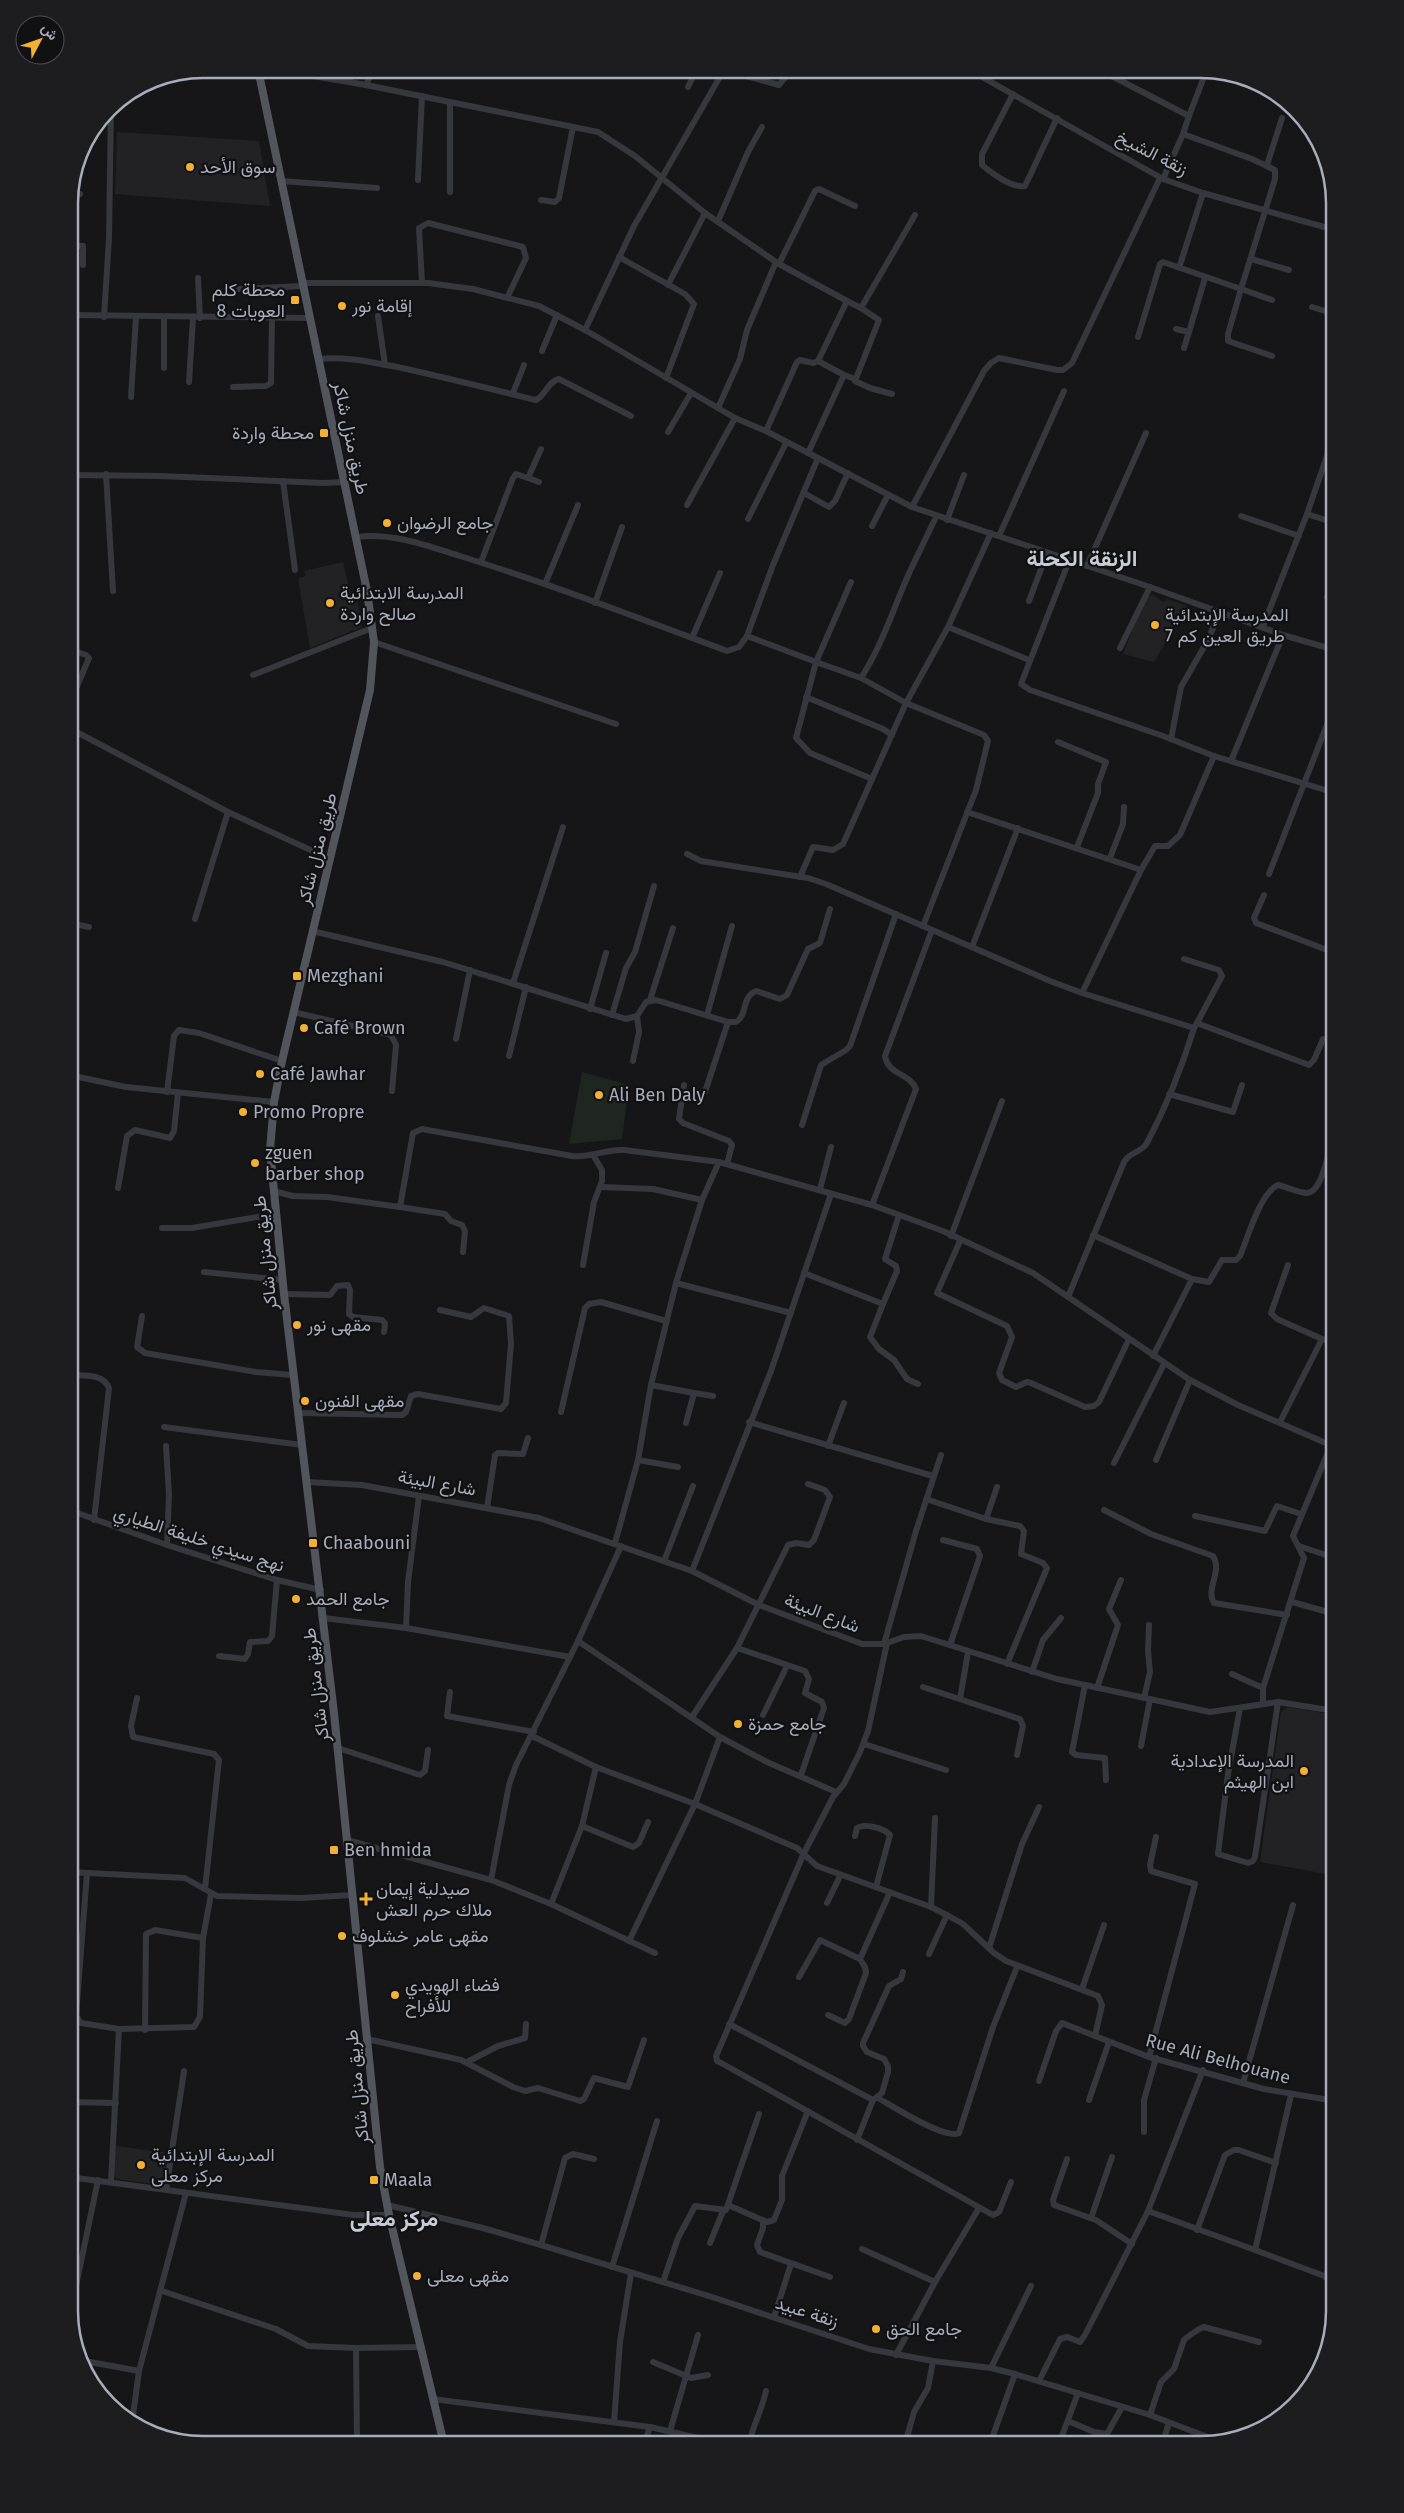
<svg xmlns="http://www.w3.org/2000/svg" width="1404" height="2513" font-family="'Fira Sans',Vazirmatn,sans-serif">
<style>
.built{fill:#222225}
.green{fill:#1e261f}
.lines{fill:none;stroke-linecap:round;stroke-linejoin:round}
.minor{stroke:#37383d;stroke-width:6}
.major{stroke:#53555c;stroke-width:8}
.poi-dot{fill:#f2b134;stroke:#111113;stroke-width:2}
.labels{text-anchor:middle;dominant-baseline:central;stroke-width:4.5;stroke-linejoin:round;paint-order:stroke}
.street-label{font-size:18px;fill:#a8adb8;stroke:#111113}
.poi-label{font-size:18px;fill:#a8adb8;stroke:#111113;text-anchor:start}
.district-label{font-size:22px;font-weight:bold;fill:#c9ccd4;stroke:#111113}
.rim{fill:none;stroke:#a8adb8;stroke-width:2.5}
</style>
<rect width="100%" height="100%" fill="#161618"/>
<g class="built">
<polygon points="117,132 259,141 270,206 115,194"/>
<polygon points="343,562 351,597 357,600 362,627 310,648 298,578 306,576 304,571"/>
<polygon points="1153,595 1163,602 1167,599 1187,606 1154,662 1123,654 1146,597"/>
<polygon points="1288,1707 1335,1715 1335,1828 1326,1874 1260,1862 1281,1712"/>
<polygon points="116,2146 170,2153 165,2183 161,2182 160,2185 117,2179 114,2176"/>
</g>
<polygon class="green" points="582,1072 629,1085 622,1139 569,1144"/>
<g class="lines">
<g class="minor">
<polyline points="702,69 721,75"/>
<polyline points="968,69 1163,179 1203,193 1335,230"/>
<polyline points="1098,69 1189,116 1183,134 1163,179"/>
<polyline points="258,71 277,70 366,85 598,132 635,156 705,213 779,264 847,301 818,361 813,363 800,360 797,362 766,431"/>
<polyline points="350,82 353,69"/>
<polyline points="366,85 373,69"/>
<polyline points="688,87 697,69"/>
<path d="M1013 94 982 154V165C993 174 1011 188 1025 186L1057 118"/>
<polyline points="450,103 450,192"/>
<polyline points="1189,116 1207,69"/>
<polyline points="1183,134 1252,159 1275,170 1275,179 1241,289 1272,300"/>
<polyline points="80,150 82,150"/>
<polyline points="1267,165 1282,118"/>
<polyline points="418,180 422,96"/>
<polyline points="281,181 377,188"/>
<polyline points="69,193 80,194"/>
<polyline points="541,200 555,202 559,198 573,127"/>
<polyline points="718,221 748,152 762,127"/>
<polyline points="69,245 83,246 83,265"/>
<polyline points="619,257 685,294 694,304 666,378"/>
<polyline points="1251,259 1289,270"/>
<polyline points="779,264 815,191 819,189 855,206"/>
<polyline points="1179,268 1203,193"/>
<polyline points="198,278 200,318"/>
<polyline points="302,283 428,283 473,289 539,306 585,330 735,418 766,431 912,507 1150,587 1283,635 1335,650"/>
<polyline points="422,283 419,228 428,223 523,247 526,258 508,296"/>
<polyline points="668,285 705,213"/>
<polyline points="239,289 302,286"/>
<polyline points="847,301 861,308 915,215"/>
<polyline points="1312,307 1335,314"/>
<polyline points="861,308 879,320 855,381 870,388 892,394"/>
<polyline points="69,315 309,318"/>
<polyline points="378,316 385,365"/>
<polyline points="104,317 109,238 111,106"/>
<polyline points="164,318 164,368"/>
<polyline points="1176,329 1189,332 1205,278"/>
<polyline points="585,330 634,226 721,75 731,72 779,85 792,69"/>
<polyline points="1138,337 1160,264 1163,262 1241,289 1228,334 1228,341 1272,356"/>
<polyline points="1184,348 1189,332"/>
<polyline points="542,351 557,315"/>
<path d="M318 359C347 356 374 363 402 368 447 378 491 389 536 400 546 395 548 381 559 379L631 416"/>
<polyline points="818,361 844,375"/>
<polyline points="189,382 193,318"/>
<polyline points="233,387 266,386 271,383 272,318"/>
<polyline points="513,393 524,365"/>
<polyline points="131,397 136,317"/>
<polyline points="718,408 740,359 747,330 776,262"/>
<polyline points="668,432 691,393"/>
<polyline points="808,453 844,375 855,379"/>
<polyline points="106,474 113,591"/>
<polyline points="69,475 161,476 323,483 345,482"/>
<polyline points="528,478 539,482"/>
<polyline points="283,481 295,570"/>
<polyline points="804,493 829,507 835,501 848,473"/>
<polyline points="687,505 735,418"/>
<polyline points="912,507 984,371 991,363 999,358 1057,370 1063,370 1072,363 1160,178"/>
<polyline points="1307,514 1335,523"/>
<polyline points="1241,516 1299,536"/>
<polyline points="748,519 786,443"/>
<polyline points="947,520 964,475"/>
<polyline points="872,526 888,495"/>
<polyline points="999,536 1064,391"/>
<path d="M356 537C391 532 428 546 460 556 550 584 639 618 727 651L739 647 747 636 773 565 818 458"/>
<polyline points="1069,561 1021,684 1030,690 1163,736 1214,756"/>
<polyline points="481,562 513,478 516,474 528,478 541,449"/>
<polyline points="1087,566 1146,433"/>
<polyline points="851,582 816,662 861,678 906,703 984,735 988,741 976,790 923,926"/>
<polyline points="545,584 578,505"/>
<polyline points="1327,597 1335,600"/>
<polyline points="1029,601 1047,553"/>
<polyline points="595,603 622,527"/>
<polyline points="1263,626 1307,514 1330,447 1335,443"/>
<polyline points="948,627 1029,660"/>
<polyline points="747,636 816,662 796,738 810,753 872,779"/>
<polyline points="692,638 720,573"/>
<polyline points="374,642 616,724"/>
<polyline points="1120,648 1150,587"/>
<polyline points="253,675 372,628"/>
<path d="M861 678C883 644 894 606 911 569 919 552 928 534 936 517"/>
<polyline points="806,697 883,729 892,735"/>
<polyline points="69,705 89,658 86,655 69,649"/>
<polyline points="69,728 228,812 330,859"/>
<polyline points="1171,739 1181,687 1208,640 1220,611"/>
<polyline points="1058,742 1106,762 1098,784 1098,793 1077,847"/>
<polyline points="1231,761 1283,635"/>
<polyline points="967,812 1141,870"/>
<polyline points="687,854 701,861 808,878 826,884 1050,981 1082,993"/>
<polyline points="1110,858 1123,824 1124,807"/>
<polyline points="1269,874 1335,704"/>
<polyline points="800,877 813,847 833,850 843,844 906,703 948,627 991,533"/>
<polyline points="1264,895 1254,918 1256,923 1335,953"/>
<polyline points="195,919 228,812"/>
<polyline points="69,923 89,927"/>
<path d="M312 931 443 962 626 1019 637 1016 646 1002 656 1000 728 1022H736C748 1015 741 997 756 991L780 999 787 995 808 949 820 943 830 909"/>
<polyline points="972,947 1018,828"/>
<polyline points="1184,959 1219,970 1222,976 1197,1023"/>
<polyline points="513,983 563,827"/>
<polyline points="650,1000 673,928"/>
<polyline points="590,1009 606,953"/>
<polyline points="293,1012 391,1035 396,1045 392,1091"/>
<polyline points="612,1015 626,968 635,952 654,886"/>
<polyline points="707,1015 732,926"/>
<polyline points="1194,1028 1197,1023 1202,1025 1309,1065 1314,1060 1323,1039"/>
<polyline points="456,1039 470,970"/>
<polyline points="509,1056 526,987"/>
<polyline points="633,1061 639,1032 637,1016"/>
<polyline points="69,1075 126,1087 274,1102"/>
<polyline points="684,1085 679,1119 683,1123 729,1141 732,1145 727,1164"/>
<polyline points="167,1092 174,1036 179,1030 199,1033 282,1061"/>
<polyline points="705,1092 728,1022"/>
<polyline points="1169,1094 1233,1112 1242,1085"/>
<polyline points="802,1125 821,1065 846,1050 850,1046 896,914"/>
<polyline points="601,1187 653,1189 702,1200"/>
<polyline points="118,1188 127,1136 135,1130 170,1138 174,1131 178,1093"/>
<polyline points="820,1189 831,1147"/>
<path d="M273 1191 293 1196 327 1197 400 1207 413 1133 422 1129 572 1156C590 1158 606 1149 624 1150L719 1162 872 1205 943 1231 1033 1273 1190 1380 1238 1405 1335 1447"/>
<path d="M872 1205 916 1089C910 1073 888 1075 885 1056L932 930"/>
<polyline points="400,1207 445,1214 451,1221 462,1225 465,1231 463,1252"/>
<polyline points="162,1228 192,1228 275,1214"/>
<polyline points="1093,1235 1192,1279"/>
<polyline points="951,1236 1002,1101"/>
<polyline points="960,1241 937,1293 1007,1326 1012,1337 999,1373 1002,1380 1016,1387 1027,1382 1031,1383 1085,1407 1094,1406 1099,1402 1129,1339"/>
<polyline points="583,1265 594,1202 602,1181 602,1170 593,1155"/>
<polyline points="1288,1265 1271,1313 1277,1319 1322,1339"/>
<polyline points="204,1272 282,1280"/>
<polyline points="804,1273 883,1304 870,1337 879,1349 894,1360 907,1379 918,1384"/>
<polyline points="676,1283 791,1313"/>
<polyline points="284,1294 330,1295 337,1286 348,1285 350,1290 349,1314 353,1317 382,1320 385,1323 384,1332"/>
<path d="M1068 1297 1124 1162C1129 1152 1141 1153 1147 1143 1166 1107 1182 1067 1194 1028L1082 993 1141 870 1155 846H1168L1180 835 1214 756 1335 793"/>
<polyline points="883,1304 897,1271 896,1266 885,1259 899,1215"/>
<polyline points="142,1316 137,1347 145,1353 256,1372 293,1375"/>
<polyline points="69,1317 70,1317"/>
<path d="M1153 1356 1192 1279 1209 1282 1222 1260H1236L1240 1256C1248 1237 1260 1193 1278 1185 1287 1187 1297 1192 1306 1193 1321 1194 1327 1157 1331 1146"/>
<path d="M69 1375C84 1376 103 1373 109 1388L94 1520"/>
<polyline points="651,1385 694,1393 686,1423"/>
<polyline points="694,1393 713,1396"/>
<polyline points="561,1412 585,1308 589,1304 601,1302 666,1321"/>
<polyline points="298,1413 402,1415 406,1412 411,1396 418,1394 501,1409 506,1403 511,1344 509,1316 484,1308 471,1317 440,1310"/>
<polyline points="749,1422 933,1476"/>
<polyline points="1280,1422 1322,1339 1335,1343"/>
<polyline points="164,1427 302,1445"/>
<polyline points="166,1446 169,1494 167,1545"/>
<polyline points="828,1446 844,1403"/>
<polyline points="638,1460 678,1467"/>
<polyline points="1156,1460 1190,1380"/>
<polyline points="1114,1463 1164,1364"/>
<polyline points="306,1482 362,1485 539,1518 692,1571 759,1605 862,1644 884,1644 904,1637 921,1636 1057,1679 1210,1712 1278,1702 1335,1711"/>
<polyline points="926,1499 986,1519 1020,1526 1024,1531 1021,1554 1043,1563 1047,1568 1007,1664"/>
<polyline points="487,1508 495,1455 498,1453 523,1454 528,1438"/>
<polyline points="69,1510 167,1545 277,1580 321,1590"/>
<path d="M1104 1510 1151 1534 1213 1556C1223 1571 1205 1589 1214 1603L1287 1615"/>
<polyline points="1195,1516 1265,1531 1277,1506 1301,1514"/>
<polyline points="986,1519 997,1487"/>
<polyline points="943,1540 977,1549 980,1556 950,1645"/>
<polyline points="615,1543 638,1460 651,1385 676,1283 702,1200 719,1162"/>
<polyline points="1299,1546 1335,1558"/>
<polyline points="664,1561 693,1486"/>
<polyline points="692,1571 771,1371 831,1194"/>
<polyline points="1292,1602 1335,1614"/>
<polyline points="323,1618 406,1628 570,1657"/>
<polyline points="406,1628 408,1582 419,1496"/>
<polyline points="578,1641 720,1737 767,1762 836,1792"/>
<polyline points="887,1643 868,1731 860,1752 844,1784 833,1797 804,1853 716,2056 717,2061 723,2064 993,2215 999,2212 1011,2182"/>
<polyline points="884,1644 916,1531 941,1455"/>
<polyline points="737,1648 805,1671 809,1679 805,1693 822,1702 824,1708 801,1775"/>
<polyline points="219,1656 245,1659 248,1654 250,1642 268,1641 272,1636 277,1580"/>
<polyline points="1032,1672 1043,1640 1061,1618"/>
<polyline points="1232,1674 1263,1688"/>
<polyline points="1085,1685 1072,1752 1076,1755 1105,1758 1106,1780"/>
<polyline points="923,1687 1020,1719 1023,1726 1017,1755"/>
<polyline points="1097,1688 1118,1625 1109,1609 1121,1580"/>
<polyline points="450,1692 447,1716 534,1732"/>
<polyline points="137,1698 131,1726 133,1737 214,1754 219,1760 205,1889"/>
<polyline points="1144,1698 1150,1672 1148,1651 1149,1625"/>
<polyline points="960,1699 968,1652"/>
<polyline points="1263,1703 1263,1688 1304,1558 1293,1536 1331,1445"/>
<polyline points="1240,1708 1228,1774 1218,1854 1248,1863 1253,1861 1255,1857 1278,1702"/>
<polyline points="763,1715 787,1666"/>
<polyline points="692,1717 737,1648 788,1545 796,1543 809,1545 814,1540 830,1497 825,1490 808,1484"/>
<polyline points="532,1736 596,1767 695,1804 720,1737"/>
<polyline points="864,1744 946,1770"/>
<polyline points="1141,1746 1150,1699"/>
<polyline points="338,1748 420,1775 425,1771 428,1750"/>
<polyline points="582,1826 633,1847 639,1843 648,1822"/>
<path d="M855 1836 857 1828C864 1823 884 1828 890 1835L876 1887"/>
<polyline points="347,1840 491,1880 551,1904 655,1953"/>
<polyline points="69,1872 185,1878 217,1896 301,1898 353,1895"/>
<polyline points="87,1873 76,2016 81,2023 119,2029 194,2027 200,2017 203,1938 211,1894"/>
<polyline points="491,1880 509,1785 516,1765 578,1641 621,1546"/>
<polyline points="827,1903 840,1876"/>
<polyline points="551,1904 582,1826 596,1767"/>
<polyline points="931,1907 935,1818"/>
<polyline points="629,1941 695,1804 797,1848 817,1866 931,1907 947,1915 963,1924 994,1953 1006,1961 1098,1996 1102,2005 1095,2036"/>
<polyline points="989,1948 1022,1844 1039,1807"/>
<polyline points="929,1954 947,1915"/>
<polyline points="799,1977 820,1940 860,1959"/>
<polyline points="1082,1989 1104,1925"/>
<polyline points="828,2015 845,2023 849,2019 866,1973 865,1967 860,1959 890,1892"/>
<polyline points="729,2024 873,2100"/>
<polyline points="145,2030 146,1934 155,1930 203,1938"/>
<polyline points="367,2039 461,2060 513,2087 525,2091 538,2088 580,2101 584,2099 594,2078 628,2087 644,2040"/>
<polyline points="1149,2057 1195,1884 1151,1871 1150,1865 1156,1837"/>
<polyline points="467,2062 498,2046 525,2038 526,2024"/>
<polyline points="1039,2081 1056,2031 1062,2023 1149,2057 1264,2089 1335,2101"/>
<polyline points="1243,2083 1293,1905"/>
<path d="M878 2098C892 2106 945 2140 959 2133L993 2027 1017 1967"/>
<polyline points="1089,2100 1109,2042"/>
<polyline points="69,2102 116,2103"/>
<polyline points="1144,2132 1144,2100 1156,2058"/>
<polyline points="857,2140 873,2100 882,2093 888,2072 888,2066 884,2059 867,2052 863,2046 863,2043 889,1986 901,1979 903,1972"/>
<polyline points="1067,2159 1053,2200 1054,2205 1096,2220 1132,2244"/>
<polyline points="69,2177 354,2215 389,2215"/>
<polyline points="111,2182 119,2029"/>
<polyline points="166,2190 184,2071"/>
<polyline points="387,2205 483,2228 541,2245 712,2297 869,2349 933,2361 991,2368 1015,2374 1150,2415 1218,2441"/>
<polyline points="728,2205 767,2222 774,2220 782,2200 782,2176 808,2111"/>
<polyline points="1148,2211 1255,2250 1291,2095"/>
<polyline points="1091,2218 1112,2157"/>
<polyline points="763,2220 763,2228 757,2245 760,2252 830,2277"/>
<polyline points="1197,2230 1225,2155 1234,2150 1239,2150 1276,2163"/>
<polyline points="710,2243 723,2211"/>
<polyline points="541,2245 565,2158 573,2154 594,2159"/>
<polyline points="862,2249 935,2282"/>
<polyline points="1255,2250 1335,2280"/>
<polyline points="612,2267 657,2121"/>
<polyline points="1326,2278 1335,2236"/>
<polyline points="663,2282 678,2238 695,2206 726,2210 759,2114"/>
<polyline points="162,2291 276,2329 308,2346 356,2348 421,2347"/>
<polyline points="70,2315 98,2180"/>
<polyline points="774,2317 791,2264"/>
<polyline points="356,2348 357,2444"/>
<polyline points="896,2355 935,2282 979,2208"/>
<polyline points="79,2360 139,2371"/>
<polyline points="653,2362 691,2378 708,2375"/>
<polyline points="991,2368 1031,2286"/>
<polyline points="1039,2381 1060,2339 1067,2337 1080,2342 1085,2335 1148,2211 1203,2070"/>
<polyline points="433,2399 650,2427 724,2444"/>
<path d="M1150 2415 1161 2382 1174 2369 1184 2340C1187 2337 1201 2327 1204 2327L1259 2342"/>
<polyline points="1068,2421 1094,2432 1107,2434 1122,2407"/>
<polyline points="614,2422 620,2342 631,2273"/>
<polyline points="132,2423 139,2371 186,2193"/>
<polyline points="670,2431 698,2335"/>
<polyline points="644,2444 650,2427"/>
<path d="M749 2444C753 2425 762 2410 766 2391"/>
<polyline points="905,2444 914,2412 928,2388 933,2361"/>
<polyline points="990,2444 1015,2374"/>
<polyline points="1059,2444 1078,2393"/>
<polyline points="1162,2444 1169,2423"/>
<polyline points="1195,2444 1198,2434"/>
</g>
<polyline class="major" points="258,69 367,591 374,642 370,690 282,1061 274,1102 270,1150 284,1294 334,1713 380,2167 389,2215 444,2444"/>
</g>
<g class="poi-dot">
<circle cx="190" cy="167" r="5"/>
<rect x="290" y="295" width="10" height="10" rx="2.5"/>
<circle cx="342" cy="306" r="5"/>
<rect x="319" y="428" width="10" height="10" rx="2.5"/>
<circle cx="387" cy="523" r="5"/>
<circle cx="330" cy="603" r="5"/>
<circle cx="1155" cy="625" r="5"/>
<rect x="292" y="971" width="10" height="10" rx="2.5"/>
<circle cx="304" cy="1028" r="5"/>
<circle cx="260" cy="1074" r="5"/>
<circle cx="599" cy="1095" r="5"/>
<circle cx="243" cy="1112" r="5"/>
<circle cx="255" cy="1163" r="5"/>
<circle cx="297" cy="1325" r="5"/>
<circle cx="305" cy="1401" r="5"/>
<rect x="308" y="1538" width="10" height="10" rx="2.5"/>
<circle cx="296" cy="1599" r="5"/>
<circle cx="738" cy="1724" r="5"/>
<circle cx="1304" cy="1771" r="5"/>
<rect x="329" y="1845" width="10" height="10" rx="2.5"/>
<path d="M363.5 1891.5h5v5h5v5h-5v5h-5v-5h-5v-5h5z"/>
<circle cx="342" cy="1936" r="5"/>
<circle cx="395" cy="1995" r="5"/>
<circle cx="141" cy="2165" r="5"/>
<rect x="369" y="2175" width="10" height="10" rx="2.5"/>
<circle cx="417" cy="2276" r="5"/>
<circle cx="876" cy="2329" r="5"/>
</g>
<g class="labels">
<g class="street-label">
<text transform="translate(1152 153) rotate(27)">زنقة الشيخ</text>
<text transform="translate(351 438) rotate(78)">طريق منزل شاكر</text>
<text transform="translate(317 849) rotate(-76)">طريق منزل شاكر</text>
<text transform="translate(265 1253) rotate(-96)">طريق منزل شاكر</text>
<text transform="translate(437 1483) rotate(10)">شارع البيئة</text>
<text transform="translate(199 1539) rotate(18)">نهج سيدي خليفة الطياري</text>
<text transform="translate(822 1613) rotate(21)">شارع البيئة</text>
<text transform="translate(316 1685) rotate(-97)">طريق منزل شاكر</text>
<text transform="translate(1218 2059) rotate(15)">Rue Ali Belhouane</text>
<text transform="translate(357 2087) rotate(-96)">طريق منزل شاكر</text>
<text transform="translate(807 2312) rotate(18)">زنقة عبيد</text>
</g>
<g class="poi-label">
<text x="200" y="167">سوق الأحد</text>
<text x="285" y="290" text-anchor="end">محطة كلم<tspan x="285" dy="21">8 العويات</tspan></text>
<text x="352" y="306">إقامة نور</text>
<text x="314" y="433" text-anchor="end">محطة واردة</text>
<text x="397" y="523">جامع الرضوان</text>
<text x="340" y="593">المدرسة الابتدائية<tspan x="340" dy="21">صالح واردة</tspan></text>
<text x="1165" y="615">المدرسة الإبتدائية<tspan x="1165" dy="21">طريق العين كم 7</tspan></text>
<text x="307" y="976">Mezghani</text>
<text x="314" y="1028">Café Brown</text>
<text x="270" y="1074">Café Jawhar</text>
<text x="609" y="1095">Ali Ben Daly</text>
<text x="253" y="1112">Promo Propre</text>
<text x="265" y="1153">zguen<tspan x="265" dy="21">barber shop</tspan></text>
<text x="307" y="1325">مقهى نور</text>
<text x="315" y="1401">مقهى الفنون</text>
<text x="323" y="1543">Chaabouni</text>
<text x="306" y="1599">جامع الحمد</text>
<text x="748" y="1724">جامع حمزة</text>
<text x="1294" y="1761" text-anchor="end">المدرسة الإعدادية<tspan x="1294" dy="21">ابن الهيثم</tspan></text>
<text x="344" y="1850">Ben hmida</text>
<text x="376" y="1889">صيدلية إيمان<tspan x="376" dy="21">ملاك حرم العش</tspan></text>
<text x="352" y="1936">مقهى عامر خشلوف</text>
<text x="405" y="1985">فضاء الهويدي<tspan x="405" dy="21">للأفراح</tspan></text>
<text x="151" y="2155">المدرسة الإبتدائية<tspan x="151" dy="21">مركز معلى</tspan></text>
<text x="384" y="2180">Maala</text>
<text x="427" y="2276">مقهى معلى</text>
<text x="886" y="2329">جامع الحق</text>
</g>
<g class="district-label">
<text x="1082" y="558">الزنقة الكحلة</text>
<text x="394" y="2218">مركز معلى</text>
</g>
</g>
<path d="M0 0H1404V2513H0ZM203 78H1201A125 125 0 0 1 1326 203V2311A125 125 0 0 1 1201 2436H203A125 125 0 0 1 78 2311V203A125 125 0 0 1 203 78Z" fill="#1d1d20" fill-rule="evenodd"/>
<path class="rim" d="M203 78H1201A125 125 0 0 1 1326 203V2311A125 125 0 0 1 1201 2436H203A125 125 0 0 1 78 2311V203A125 125 0 0 1 203 78Z"/>
<g transform="translate(40 40) rotate(49)"><circle r="24" fill="#111113" stroke="#4d4f55"/>
<path d="M0-4L9 19L0 12L-9 19Z" fill="#f2b134"/>
<text y="-8" font-size="14" font-weight="bold" text-anchor="middle" fill="#a8adb8">ش</text>
</g>
</svg>
